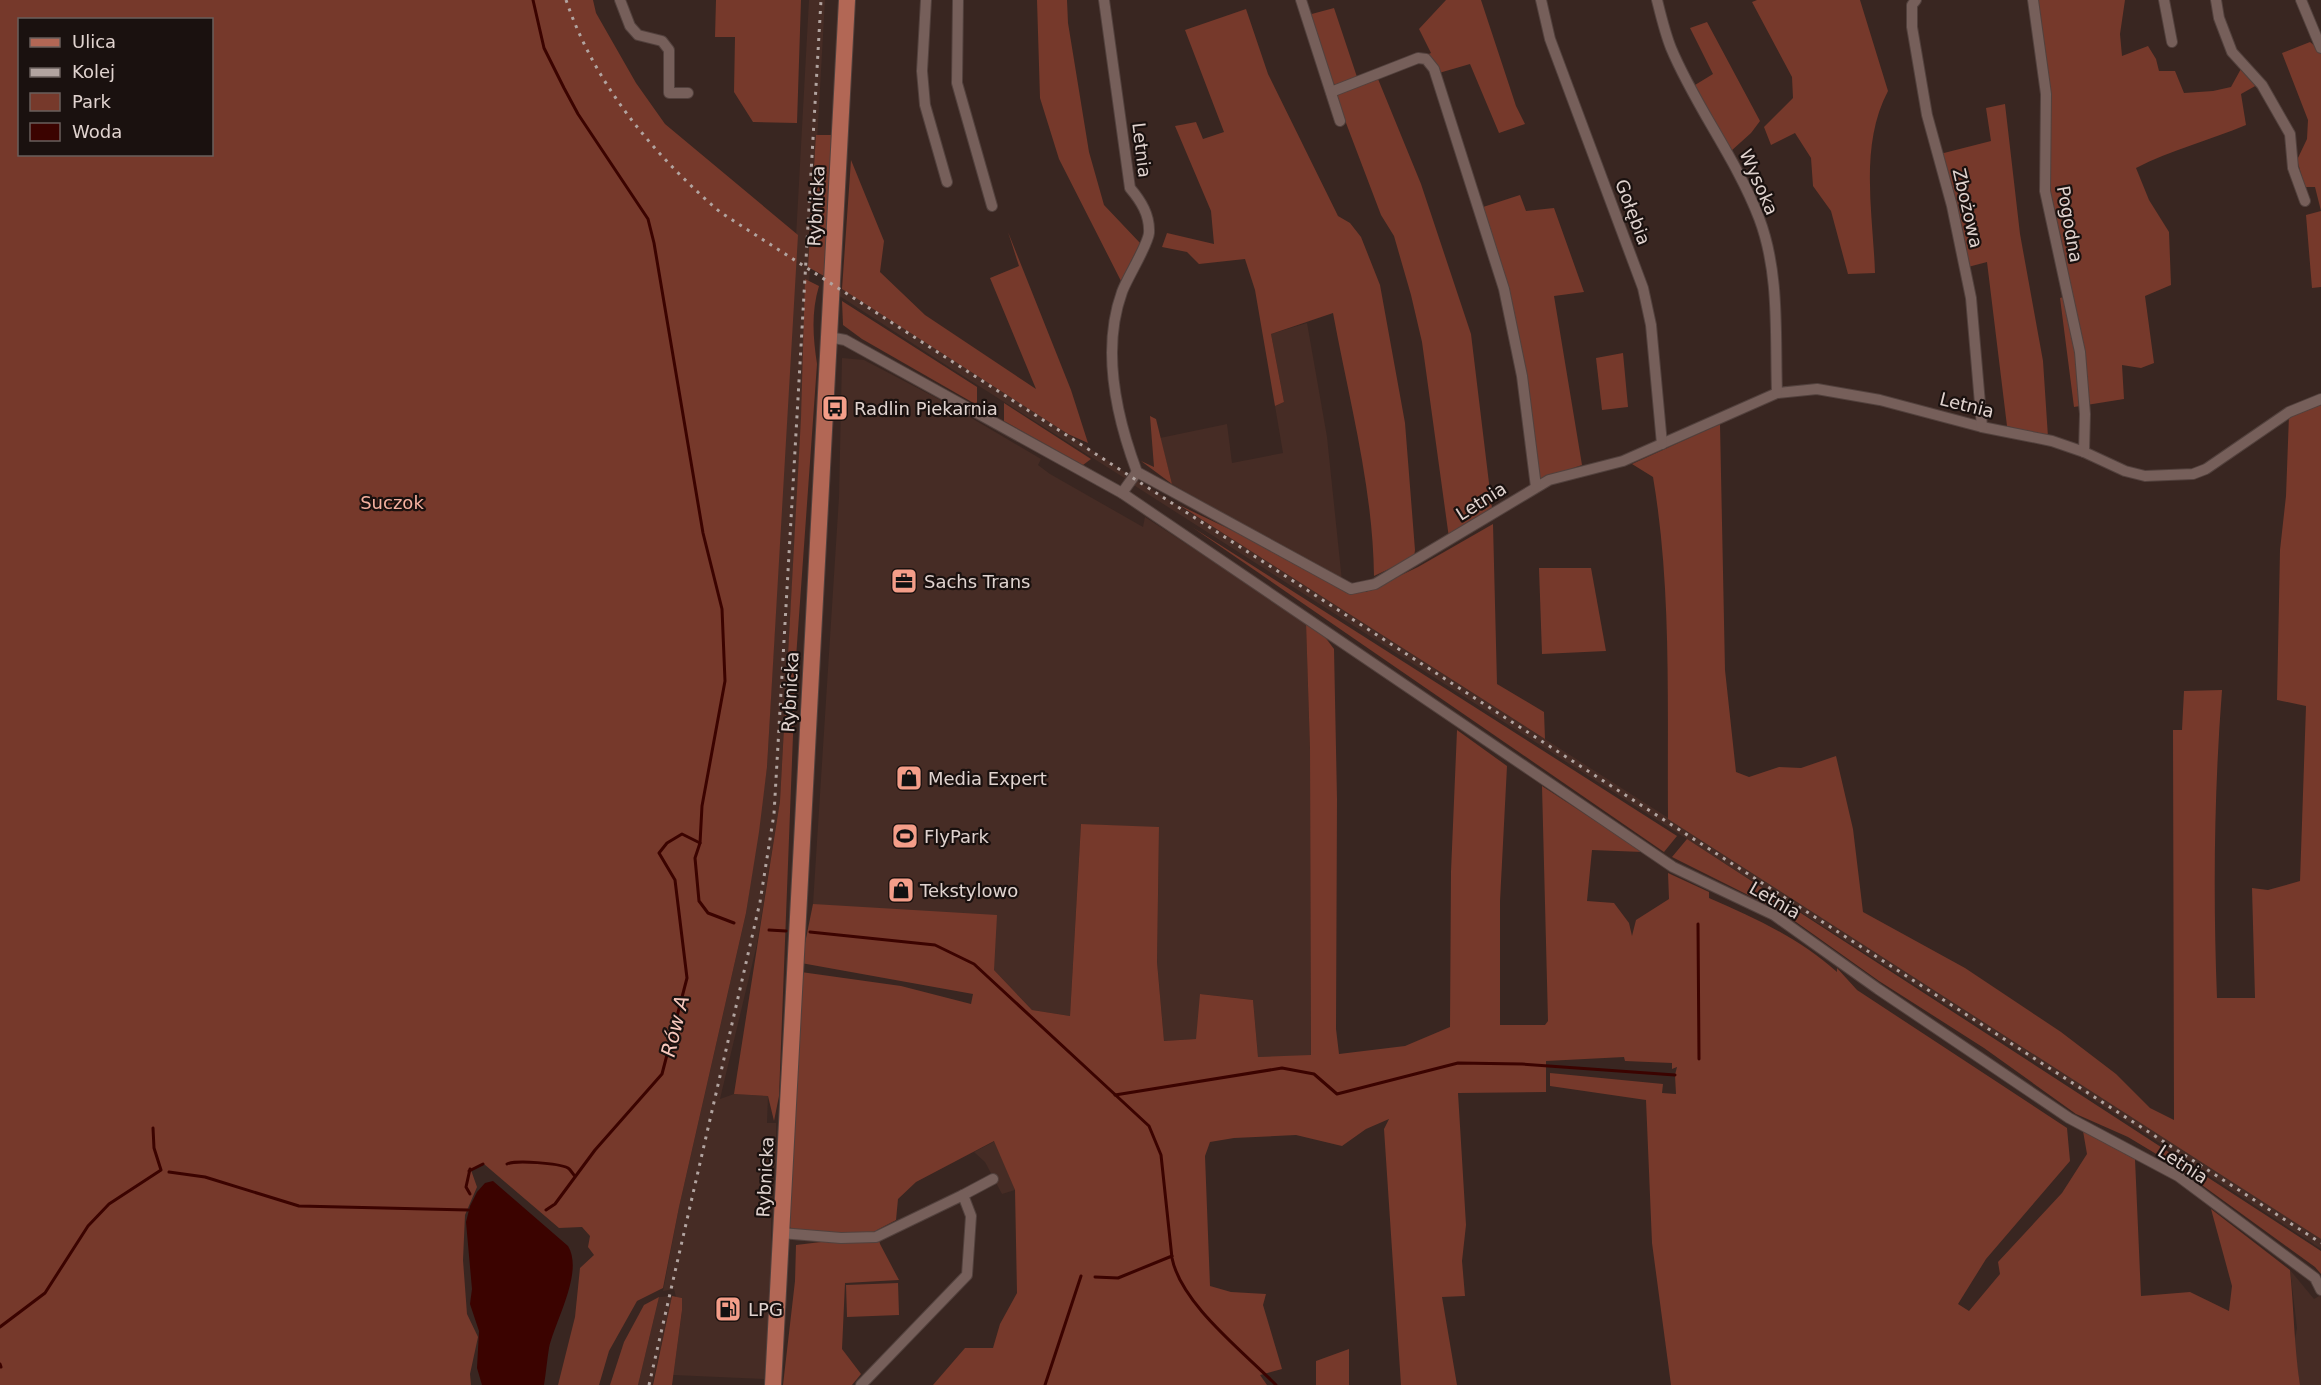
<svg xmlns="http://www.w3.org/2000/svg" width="2321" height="1385" font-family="'DejaVu Sans',sans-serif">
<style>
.built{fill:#462c25}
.green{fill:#76392b;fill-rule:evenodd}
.water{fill:#3b0300}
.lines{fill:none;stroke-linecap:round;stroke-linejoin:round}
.stream{stroke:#3b0300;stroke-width:3}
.street-casing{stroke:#52413d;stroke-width:12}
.primary-casing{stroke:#52413d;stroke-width:18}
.street{stroke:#765f5a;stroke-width:10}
.primary{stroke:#b26755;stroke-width:16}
.rail{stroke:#b2a4a0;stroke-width:3;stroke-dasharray:3 6;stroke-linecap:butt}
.labels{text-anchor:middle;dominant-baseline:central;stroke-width:4.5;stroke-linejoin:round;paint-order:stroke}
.street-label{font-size:18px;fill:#e0d3cf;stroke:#1a110f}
.poi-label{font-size:18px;fill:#e0d3cf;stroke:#1a110f;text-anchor:start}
.park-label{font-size:18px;fill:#f5b1a0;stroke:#1a110f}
.water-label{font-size:20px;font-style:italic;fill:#f8c9be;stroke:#1a110f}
</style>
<rect width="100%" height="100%" fill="#392621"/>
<g class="built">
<polygon points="809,0 825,0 780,801 757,944 720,1099 734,1094 768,1096 767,1123 776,1123 776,1163 772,1172 771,1197 771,1309 764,1379 673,1375 682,1311 682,1298 676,1297 674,1289 663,1291 679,1207 746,913 767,767"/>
<polygon points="842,289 1068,434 1129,475 1126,479 952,369 838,295"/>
<polygon points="1307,323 1327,437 1342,581 1172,484 1160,438 1227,424 1232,463 1283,453 1275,406 1284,402 1271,334"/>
<polygon points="842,358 864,360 946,403 1041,459 1038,465 1050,474 1143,527 1145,517 1306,622 1310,749 1311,1056 1258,1057 1253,1000 1201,994 1197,1039 1164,1041 1157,962 1159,828 1081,824 1070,1016 1032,1010 994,970 813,904 839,497"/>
<polygon points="1136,480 1228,536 2179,1145 2321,1239 2321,1249 2068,1083 1132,484"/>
<polygon points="995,1141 1015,1190 1002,1194 985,1162 974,1152"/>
<polygon points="2290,1270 2314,1299 2321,1295 2321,1385 2300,1385 2294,1344 2297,1328"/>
<polygon points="672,1296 652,1385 638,1385 659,1297"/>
</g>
<g class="green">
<path d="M0 0H593L596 13 636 83 665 124 798 235 767 767 759 832 746 913 679 1207 663 1288 637 1301 609 1351 599 1385H558L575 1317 580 1268 594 1255 588 1247 590 1236 582 1227 559 1228 484 1164 471 1170 477 1187 465 1215 463 1260 467 1314 478 1337 470 1374 471 1385H0ZM20 20H212V154H20Z"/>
<polygon points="716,0 801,0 797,123 753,122 734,92 735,37 715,37"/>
<polygon points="1037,0 1067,0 1068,23 1089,152 1104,205 1140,243 1121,281 1059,159 1040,98"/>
<polygon points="1446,0 1481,0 1516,106 1525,124 1499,133 1470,64 1439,73 1424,56 1431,53 1419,29"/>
<path d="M1757 0H1860L1888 91C1859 146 1873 213 1875 273L1848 274 1831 211 1813 186 1811 158 1795 133 1771 145 1764 127 1793 98 1792 77 1752 2Z"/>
<path d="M2037 0H2125L2120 34 2122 56 2148 46 2156 59 2159 71H2175L2184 93 2213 91 2231 87 2242 67 2257 85 2241 94 2246 125C2210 140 2171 150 2136 168L2149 200 2169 232 2171 285 2145 296 2154 363 2141 368 2122 365 2124 399 2074 407 2060 298 2069 295 2047 194Z"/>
<polygon points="1334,8 1357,77 1339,86 1332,83 1308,15"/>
<path d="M1246 9 1268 74 1338 216 1350 223 1361 237 1380 285 1405 423 1415 550 1414 557 1374 576C1373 487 1349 400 1333 313L1271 334 1284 402 1275 406 1255 290 1245 259 1199 264 1187 252 1162 247 1167 233 1214 244 1211 211 1175 126 1196 122 1203 139 1224 132 1185 30Z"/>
<polygon points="1707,22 1760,121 1751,133 1731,151 1695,85 1713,74 1690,28"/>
<polygon points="2310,42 2321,51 2321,287 2312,288 2306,215 2321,211 2315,187 2305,187 2297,160 2307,139 2308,120 2282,53"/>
<polygon points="1378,79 1421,184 1471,334 1492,508 1449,538 1422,342 1411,295 1394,236 1381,215 1335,94"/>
<polygon points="2005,104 2020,234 2043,361 2048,437 2007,426 1987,262 1968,267 1940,154 1991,141 1986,108"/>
<polygon points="816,135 832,135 824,276 808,267"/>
<polygon points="851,160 884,241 880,272 925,315 1036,389 990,278 1019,266 1008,232 1071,390 1088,443 1068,434 842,289"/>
<polygon points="1520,195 1526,211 1554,208 1584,292 1554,296 1582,465 1539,480 1483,207"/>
<path d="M805 279 819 286C811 312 813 338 817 364L796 658 779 1096 774 1121 768 1096 734 1094 780 801 801 418Z"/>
<polygon points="842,301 977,387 977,405 862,339 843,325"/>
<polygon points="1623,353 1628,407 1602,410 1596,358"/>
<polygon points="1004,403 1091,459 1083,465 1004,421"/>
<path d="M2321 405V1239L1668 819C1667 706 1672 589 1653 477L1632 464 1720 424 1725 670 1736 772 1749 777 1779 767 1801 768 1836 756 1853 829 1863 912 1965 968 2061 1032 2116 1074 2150 1108 2174 1120 2173 730H2182L2184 691 2222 690C2214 793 2213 895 2217 998H2255L2252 888 2268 890 2300 881 2306 706 2277 700 2280 550 2286 496 2289 415Z"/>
<polygon points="1150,416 1156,419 1172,484 1141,461 1154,467"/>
<polygon points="1179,505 1275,551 1347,592 1366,592 1418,567 1493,524 1497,684 1544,712 1545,739"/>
<polygon points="1192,527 1677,836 1664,852"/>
<polygon points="1539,568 1591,568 1606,651 1542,654"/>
<path d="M1306 622 1322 633 1334 649 1337 799 1336 1029 1339 1054 1405 1046 1450 1027 1451 872 1457 730 1507 766 1500 901V1025H1545L1548 1021 1542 786 1643 852 1592 850 1587 901 1614 903 1629 923 1632 936 1636 920 1669 899 1668 873 1709 892V898C1755 918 1799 938 1837 972V968L1857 990 2067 1128 2070 1161 1986 1259 1958 1304 1969 1311 2000 1274 1998 1262 2062 1193 2087 1154 2083 1131 2135 1159 2141 1296 2190 1292 2229 1311 2232 1286 2211 1209 2290 1270C2294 1309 2294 1346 2300 1385H1671L1652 1243 1646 1100 1550 1086V1073L1663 1084 1662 1093 1676 1094 1675 1075 1677 1067 1672 1069V1063L1625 1061 1624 1057 1546 1061V1092L1458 1093 1466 1225 1462 1261 1465 1296 1442 1297 1457 1385H1401L1384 1129 1389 1119 1366 1129 1342 1146 1296 1135 1234 1138 1210 1142 1205 1156 1210 1286 1231 1292 1266 1294 1263 1305 1282 1369 1260 1375 1267 1385H933L965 1348H993L1000 1324 1017 1293 1015 1190 994 1141 916 1182 898 1199 896 1220 877 1230 880 1244 899 1280 845 1283 842 1349 861 1374 852 1385H783L795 1281 796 1245 821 1242 789 1227 801 972 901 986 971 1004 973 994 801 963 813 904 997 915 994 970 1032 1010 1070 1016 1081 824 1159 827 1157 962 1164 1041 1196 1039 1200 994 1253 1000 1258 1057 1311 1055 1310 749Z"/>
<polygon points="1687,839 2321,1251 2321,1274 2315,1267 2173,1164 2128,1137 2076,1114 1984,1048 1879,981 1782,912 1672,857"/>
<polygon points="898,1283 899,1315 847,1317 846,1285"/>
<polygon points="672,1296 682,1298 682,1310 672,1385 653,1385"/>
<polygon points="659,1297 638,1385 610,1385 624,1342 644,1305"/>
<polygon points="1349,1349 1349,1385 1316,1385 1316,1361"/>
</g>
<path class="water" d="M493 1181 568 1246C584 1272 555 1321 549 1348 547 1360 546 1373 544 1385H482L477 1368 479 1331 470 1304 472 1289 466 1222 470 1206 477 1192 485 1183Z"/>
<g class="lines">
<g class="stream">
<polyline points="533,0 544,48 564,88 578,114 648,219 654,243 703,533 722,609 725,681 702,806 700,843 695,858 699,901 708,913 734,923"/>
<polyline points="1698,924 1699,1059"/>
<polyline points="769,930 786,931"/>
<path d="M810 932 935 945 974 964 1149 1126 1161 1155 1172 1258C1181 1304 1244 1352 1276 1385"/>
<polyline points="1115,1095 1282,1068 1314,1074 1337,1094 1458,1063 1522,1064 1675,1075"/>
<path d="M507 1164C516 1160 558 1163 568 1168 571 1170 572 1173 575 1176"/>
<polyline points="470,1169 466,1187 470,1194"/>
<polyline points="469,1171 483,1164"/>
<polyline points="169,1172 205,1177 299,1206 468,1210"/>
<polyline points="546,1210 555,1204 595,1150 662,1074 687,978 675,880 659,853 667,843 682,834 700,843"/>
<polyline points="1095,1277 1118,1278 1172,1256"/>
<polyline points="0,1327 45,1293 88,1226 109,1204 161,1170 154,1148 153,1128"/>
<polyline points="0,1364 1,1367"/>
<polyline points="1045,1385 1081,1276"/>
</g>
<defs>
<g id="street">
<polyline points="620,0 630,26 638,35 662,41 669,50 669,93 688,93"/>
<polyline points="926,0 922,71 925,105 947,182"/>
<polyline points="958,0 957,83 992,206"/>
<path d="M1104 0 1130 188C1141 201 1150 215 1149 233 1148 245 1127 278 1122 292 1101 350 1116 416 1137 472L1351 589 1375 584 1549 480 1623 461 1777 393 1817 389 1880 400 1982 427 2052 441 2084 452 2125 471 2145 476 2193 474 2206 469 2289 412 2321 399"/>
<polyline points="1301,0 1340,121"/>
<polyline points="1541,0 1550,39 1643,288 1651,325 1662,444"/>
<path d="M1657 0C1661 16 1665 33 1671 48 1695 106 1736 158 1759 218 1780 273 1775 335 1777 393"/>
<polyline points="1916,0 1912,5 1912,27 1927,115 1952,206 1971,298 1982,427"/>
<polyline points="2033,0 2046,94 2045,191 2080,352 2085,414 2084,452"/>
<polyline points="2164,0 2172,42"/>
<polyline points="2216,0 2219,18 2232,52 2262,85 2290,134 2293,168 2305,201"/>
<polyline points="2301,0 2321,48"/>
<polyline points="1331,92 1418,58 1426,59 1434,69 1504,289 1522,376 1536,487"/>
<polyline points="829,337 845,340 1122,493 1673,867 1774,915 1878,989 2069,1118 2178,1176 2315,1278 2321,1290"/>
<polyline points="1122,493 1137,472"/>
<polyline points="963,1195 993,1179"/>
<polyline points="781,1233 841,1238 876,1237 963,1195 971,1216 967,1275 861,1385"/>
</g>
<polyline id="primary" points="773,1385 847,0"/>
</defs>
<use href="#street" class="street-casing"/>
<use href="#primary" class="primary-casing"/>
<use href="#street" class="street"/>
<use href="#primary" class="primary"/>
<g class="rail">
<path d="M566 0C595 85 653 154 720 212L2321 1243"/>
<polyline points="649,1385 760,902 774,814 821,0"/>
</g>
</g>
<defs>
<symbol id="bus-square" viewBox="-11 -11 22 22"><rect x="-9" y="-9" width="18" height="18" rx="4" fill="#f49e89" stroke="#1a110f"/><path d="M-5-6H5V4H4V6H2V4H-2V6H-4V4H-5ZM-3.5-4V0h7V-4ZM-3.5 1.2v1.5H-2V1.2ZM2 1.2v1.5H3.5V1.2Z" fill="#111"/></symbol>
<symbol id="office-square" viewBox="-11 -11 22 22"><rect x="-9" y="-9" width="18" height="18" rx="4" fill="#f49e89" stroke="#1a110f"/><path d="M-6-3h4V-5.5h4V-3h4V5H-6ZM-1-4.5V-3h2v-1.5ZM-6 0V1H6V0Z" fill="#111"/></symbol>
<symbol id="shop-square" viewBox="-11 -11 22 22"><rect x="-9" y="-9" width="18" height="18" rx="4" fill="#f49e89" stroke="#1a110f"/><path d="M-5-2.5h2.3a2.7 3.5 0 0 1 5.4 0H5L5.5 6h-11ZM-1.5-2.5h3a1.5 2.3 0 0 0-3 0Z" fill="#111"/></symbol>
<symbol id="stadium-square" viewBox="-11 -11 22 22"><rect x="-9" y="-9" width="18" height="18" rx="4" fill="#f49e89" stroke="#1a110f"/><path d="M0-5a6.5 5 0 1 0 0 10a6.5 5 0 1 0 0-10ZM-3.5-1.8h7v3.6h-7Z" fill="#111"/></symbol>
<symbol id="fuel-square" viewBox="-11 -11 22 22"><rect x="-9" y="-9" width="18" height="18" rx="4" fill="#f49e89" stroke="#1a110f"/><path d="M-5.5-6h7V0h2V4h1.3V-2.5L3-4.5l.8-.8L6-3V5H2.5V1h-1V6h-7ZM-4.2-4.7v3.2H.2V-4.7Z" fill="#111"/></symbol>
</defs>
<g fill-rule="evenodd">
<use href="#bus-square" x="820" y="393" width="30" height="30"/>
<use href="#office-square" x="889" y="566" width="30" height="30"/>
<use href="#shop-square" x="894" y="763" width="30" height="30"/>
<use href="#stadium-square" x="890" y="821" width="30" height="30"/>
<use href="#shop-square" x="886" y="875" width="30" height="30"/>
<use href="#fuel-square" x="713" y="1294" width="30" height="30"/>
</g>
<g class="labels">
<g class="street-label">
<text transform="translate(1142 150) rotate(83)">Letnia</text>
<text transform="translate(1759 182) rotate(66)">Wysoka</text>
<text transform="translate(816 206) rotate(-87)">Rybnicka</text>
<text transform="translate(1968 208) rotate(77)">Zbożowa</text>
<text transform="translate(1633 212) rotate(69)">Gołębia</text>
<text transform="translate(2070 224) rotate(80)">Pogodna</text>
<text transform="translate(1967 405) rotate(14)">Letnia</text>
<text transform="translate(1481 501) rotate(-32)">Letnia</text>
<text transform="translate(790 692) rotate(-87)">Rybnicka</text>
<text transform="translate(1775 900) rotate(30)">Letnia</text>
<text transform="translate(2183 1164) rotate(33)">Letnia</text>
<text transform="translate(765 1177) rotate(-87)">Rybnicka</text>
</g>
<g class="poi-label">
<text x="854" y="408">Radlin Piekarnia</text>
<text x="924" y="581">Sachs Trans</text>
<text x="928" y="778">Media Expert</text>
<text x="924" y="836">FlyPark</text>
<text x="920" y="890">Tekstylowo</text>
<text x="748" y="1309">LPG</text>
</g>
<g class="park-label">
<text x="392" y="502">Suczok</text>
</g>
<g class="water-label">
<text transform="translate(675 1026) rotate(-76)">Rów A</text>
</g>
</g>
<rect x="18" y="18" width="195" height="138" fill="#1a110f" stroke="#695f5c" stroke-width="1.5"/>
<rect x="30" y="38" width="30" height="9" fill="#b26755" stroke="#695f5c" stroke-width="1.5"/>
<text x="72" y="48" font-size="18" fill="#e0d3cf">Ulica</text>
<rect x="30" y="68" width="30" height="9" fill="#b2a4a0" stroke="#695f5c" stroke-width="1.5"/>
<text x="72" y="78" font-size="18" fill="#e0d3cf">Kolej</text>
<rect x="30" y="93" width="30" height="18" fill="#76392b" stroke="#695f5c" stroke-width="1.5"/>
<text x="72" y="108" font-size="18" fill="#e0d3cf">Park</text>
<rect x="30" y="123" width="30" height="18" fill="#3b0300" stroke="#695f5c" stroke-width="1.5"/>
<text x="72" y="138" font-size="18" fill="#e0d3cf">Woda</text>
</svg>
